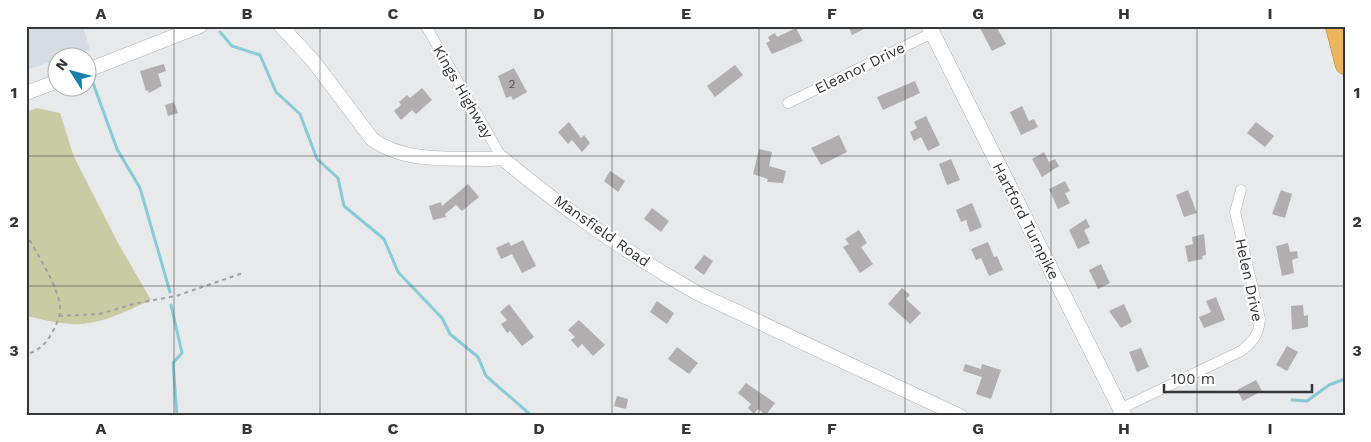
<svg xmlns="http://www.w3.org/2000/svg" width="1371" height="442" font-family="'Work Sans',sans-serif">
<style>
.built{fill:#d5dce4}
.green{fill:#c9cca3}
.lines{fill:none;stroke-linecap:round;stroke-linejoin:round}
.stream{stroke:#87cbd8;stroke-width:3}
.building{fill:#b0aeaf}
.minor-casing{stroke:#b1b3b4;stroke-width:11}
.tertiary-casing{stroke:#b1b3b4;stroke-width:15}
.secondary-casing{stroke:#b1b3b4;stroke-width:16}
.motorway-casing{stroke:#ac884e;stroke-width:20}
.path{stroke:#9fa0a2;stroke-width:2;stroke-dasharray:4 4;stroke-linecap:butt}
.minor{stroke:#fff;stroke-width:10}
.tertiary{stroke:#fff;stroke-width:14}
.secondary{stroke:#fff;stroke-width:15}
.motorway{stroke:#ecb45b;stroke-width:19}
.grid{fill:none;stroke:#353637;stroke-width:1;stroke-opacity:0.55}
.labels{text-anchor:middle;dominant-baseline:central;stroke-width:4.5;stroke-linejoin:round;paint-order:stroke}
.number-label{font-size:12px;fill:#545455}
.street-label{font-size:15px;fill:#353637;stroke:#fff}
.neatline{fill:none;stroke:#353637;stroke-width:2}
.grid-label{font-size:16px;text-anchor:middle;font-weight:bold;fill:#353637}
</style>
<rect width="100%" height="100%" fill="#e8e9eb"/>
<polygon class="built" points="26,26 83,26 90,50 66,57 58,58 57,60 26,70"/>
<path class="green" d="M37 108 60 113 74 157 118 243 151 300C131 309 110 320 89 323 70 327 45 320 26 316V112Z"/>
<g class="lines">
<g class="stream">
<polyline points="220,32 232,46 260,55 276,92 300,114 317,159 338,178 344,206 384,239 398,272 442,318 450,334 478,357 486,376 532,416"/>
<polyline points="93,83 117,149 140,188 170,292"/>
<polyline points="171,305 182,353 173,363 177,416"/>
<polyline points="1292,400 1307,401 1329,385 1345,379"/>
</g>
</g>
<g class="building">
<polygon points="848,26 870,26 852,35"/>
<polygon points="979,26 996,26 1006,44 992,51"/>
<polygon points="796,28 803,41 772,54 766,43 770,41 768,37 775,33 777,37"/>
<polygon points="164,64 166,71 158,74 162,86 149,93 148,90 146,91 140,71"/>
<polygon points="735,65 743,75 715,97 707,86"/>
<polygon points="514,68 527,92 513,100 511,96 506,98 498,76"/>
<polygon points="915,81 920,93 883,110 877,97"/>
<polygon points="422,88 432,100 416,114 412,110 401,120 394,111 401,105 399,102 407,95 410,98"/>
<polygon points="174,102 178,113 168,116 165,105"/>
<polygon points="1022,106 1029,121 1034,119 1038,127 1021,135 1010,112"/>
<polygon points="926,116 940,145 928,151 921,137 914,141 910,132 917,128 914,122"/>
<polygon points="569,122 581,138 584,135 590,143 582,152 572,140 568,144 558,132"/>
<polygon points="1256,122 1274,136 1265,147 1247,133"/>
<polygon points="839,135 847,152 821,165 811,148"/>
<polygon points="759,149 772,152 769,166 786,171 783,183 767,182 768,179 753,174"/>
<polygon points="1044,152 1049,162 1055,159 1059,166 1042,177 1032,159"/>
<polygon points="951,159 960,180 947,185 939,164"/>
<polygon points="610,171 625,181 618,192 604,181"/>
<polygon points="1065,181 1070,191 1065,193 1070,203 1058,209 1049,189"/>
<polygon points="468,184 479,197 462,211 456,205 445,214 446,217 433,220 429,206 441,202 442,206"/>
<polygon points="1188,190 1197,213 1184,217 1176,195"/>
<polygon points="1281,190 1292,194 1285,218 1272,214"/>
<polygon points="972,203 982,227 970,232 966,220 961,222 956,210"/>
<polygon points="652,208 669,221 661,232 644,219"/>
<polygon points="1086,219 1090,227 1084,230 1090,243 1078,249 1069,230"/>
<polygon points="859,230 867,243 861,247 873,264 860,273 843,247 849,244 845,239"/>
<polygon points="1204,234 1206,255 1202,256 1203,259 1188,262 1185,246 1193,244 1192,237"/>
<polygon points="523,240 536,266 522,273 512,254 501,259 496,248 509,242 511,246"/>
<polygon points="988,242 994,257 997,256 1003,270 989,276 981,258 976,260 971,249"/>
<polygon points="1288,243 1290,252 1297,251 1298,258 1292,260 1294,273 1282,276 1276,246"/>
<polygon points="704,255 713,261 704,275 694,268"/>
<polygon points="1101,264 1110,283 1098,289 1089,270"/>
<polygon points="902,288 910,295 906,299 921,313 910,324 888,304"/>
<polygon points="1216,297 1225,320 1204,328 1199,317 1211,312 1206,301"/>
<polygon points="657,301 674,313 667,324 650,312"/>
<polygon points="509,304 534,337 522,346 510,331 507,333 501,324 507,320 500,312"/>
<polygon points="1124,304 1132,322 1121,328 1109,311"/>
<polygon points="1303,305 1304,316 1308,315 1308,327 1292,330 1291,306"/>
<polygon points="579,320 605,345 593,356 582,344 578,348 571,340 575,337 568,330"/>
<polygon points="1287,346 1298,352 1287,371 1276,365"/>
<polygon points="677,347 698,363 689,374 668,359"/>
<polygon points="1141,348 1149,367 1137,372 1129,352"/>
<polygon points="965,364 981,369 982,364 1001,370 991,399 976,394 982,377 963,371"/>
<polygon points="1256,380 1262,391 1243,401 1237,390"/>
<polygon points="746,383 775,403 766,415 758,409 754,414 748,408 751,404 738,393"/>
<polygon points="617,396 628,399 626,409 614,406"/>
</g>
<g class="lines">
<defs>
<g id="minor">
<polyline points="426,26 502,158"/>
<polyline points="788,103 932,33"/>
<path d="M1120 409 1241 351C1253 342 1259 334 1260 319L1235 212 1241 190"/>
</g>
<g id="tertiary">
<path d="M281 26 314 62 372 139C404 163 451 158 489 159L502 158C559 206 632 256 697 293L960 416"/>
<polyline points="88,70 200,26"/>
<polyline points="26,93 58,81"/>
</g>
<polyline id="secondary" points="929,26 1124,416"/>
<polyline id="motorway" points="1335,26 1345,65"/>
</defs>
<use href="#minor" class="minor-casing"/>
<use href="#tertiary" class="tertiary-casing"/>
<use href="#secondary" class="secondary-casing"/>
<use href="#motorway" class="motorway-casing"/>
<g class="path">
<path d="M26 233C36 253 58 285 60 307 61 316 56 325 52 333 45 345 39 350 26 355"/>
<polyline points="59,316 99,314 138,303 176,296 243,273"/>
</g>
<use href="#minor" class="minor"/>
<use href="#tertiary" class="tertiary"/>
<use href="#secondary" class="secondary"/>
<use href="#motorway" class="motorway"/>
</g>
<path class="grid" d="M174 26V416M320 26V416M466 26V416M612 26V416M759 26V416M905 26V416M1051 26V416M1197 26V416M26 156H1345M26 286H1345"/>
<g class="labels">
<g class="number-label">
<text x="512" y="84">2</text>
</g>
<g class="street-label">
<text transform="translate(860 68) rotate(-26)">Eleanor Drive</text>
<text transform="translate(463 92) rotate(60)">Kings Highway</text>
<text transform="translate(1026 221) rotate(63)">Hartford Turnpike</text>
<text transform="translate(602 231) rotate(35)">Mansfield Road</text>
<text transform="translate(1249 280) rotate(78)">Helen Drive</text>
</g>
</g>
<rect width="1371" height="442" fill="none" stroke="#ffffff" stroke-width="55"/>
<g transform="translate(72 72) rotate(306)"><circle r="24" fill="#ffffff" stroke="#aeafaf"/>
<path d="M0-4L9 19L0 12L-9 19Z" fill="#1482aa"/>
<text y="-8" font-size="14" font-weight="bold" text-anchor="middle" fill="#353637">N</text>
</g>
<path d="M1164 384v8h148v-8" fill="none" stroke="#353637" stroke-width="2.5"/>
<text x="1171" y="384" font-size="15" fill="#353637" stroke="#ffffff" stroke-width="4" paint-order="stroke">100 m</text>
<rect x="28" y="28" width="1316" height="386" class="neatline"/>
<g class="grid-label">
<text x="101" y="19">A</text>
<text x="247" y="19">B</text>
<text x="393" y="19">C</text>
<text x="539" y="19">D</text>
<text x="686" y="19">E</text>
<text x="832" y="19">F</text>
<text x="978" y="19">G</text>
<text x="1124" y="19">H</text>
<text x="1270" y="19">I</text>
<text x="14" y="98">1</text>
<text x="1357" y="98">1</text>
<text x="14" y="227">2</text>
<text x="1357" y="227">2</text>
<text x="14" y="356">3</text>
<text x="1357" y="356">3</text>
<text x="101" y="434">A</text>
<text x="247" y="434">B</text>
<text x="393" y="434">C</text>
<text x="539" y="434">D</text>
<text x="686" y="434">E</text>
<text x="832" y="434">F</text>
<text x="978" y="434">G</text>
<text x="1124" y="434">H</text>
<text x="1270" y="434">I</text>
</g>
</svg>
